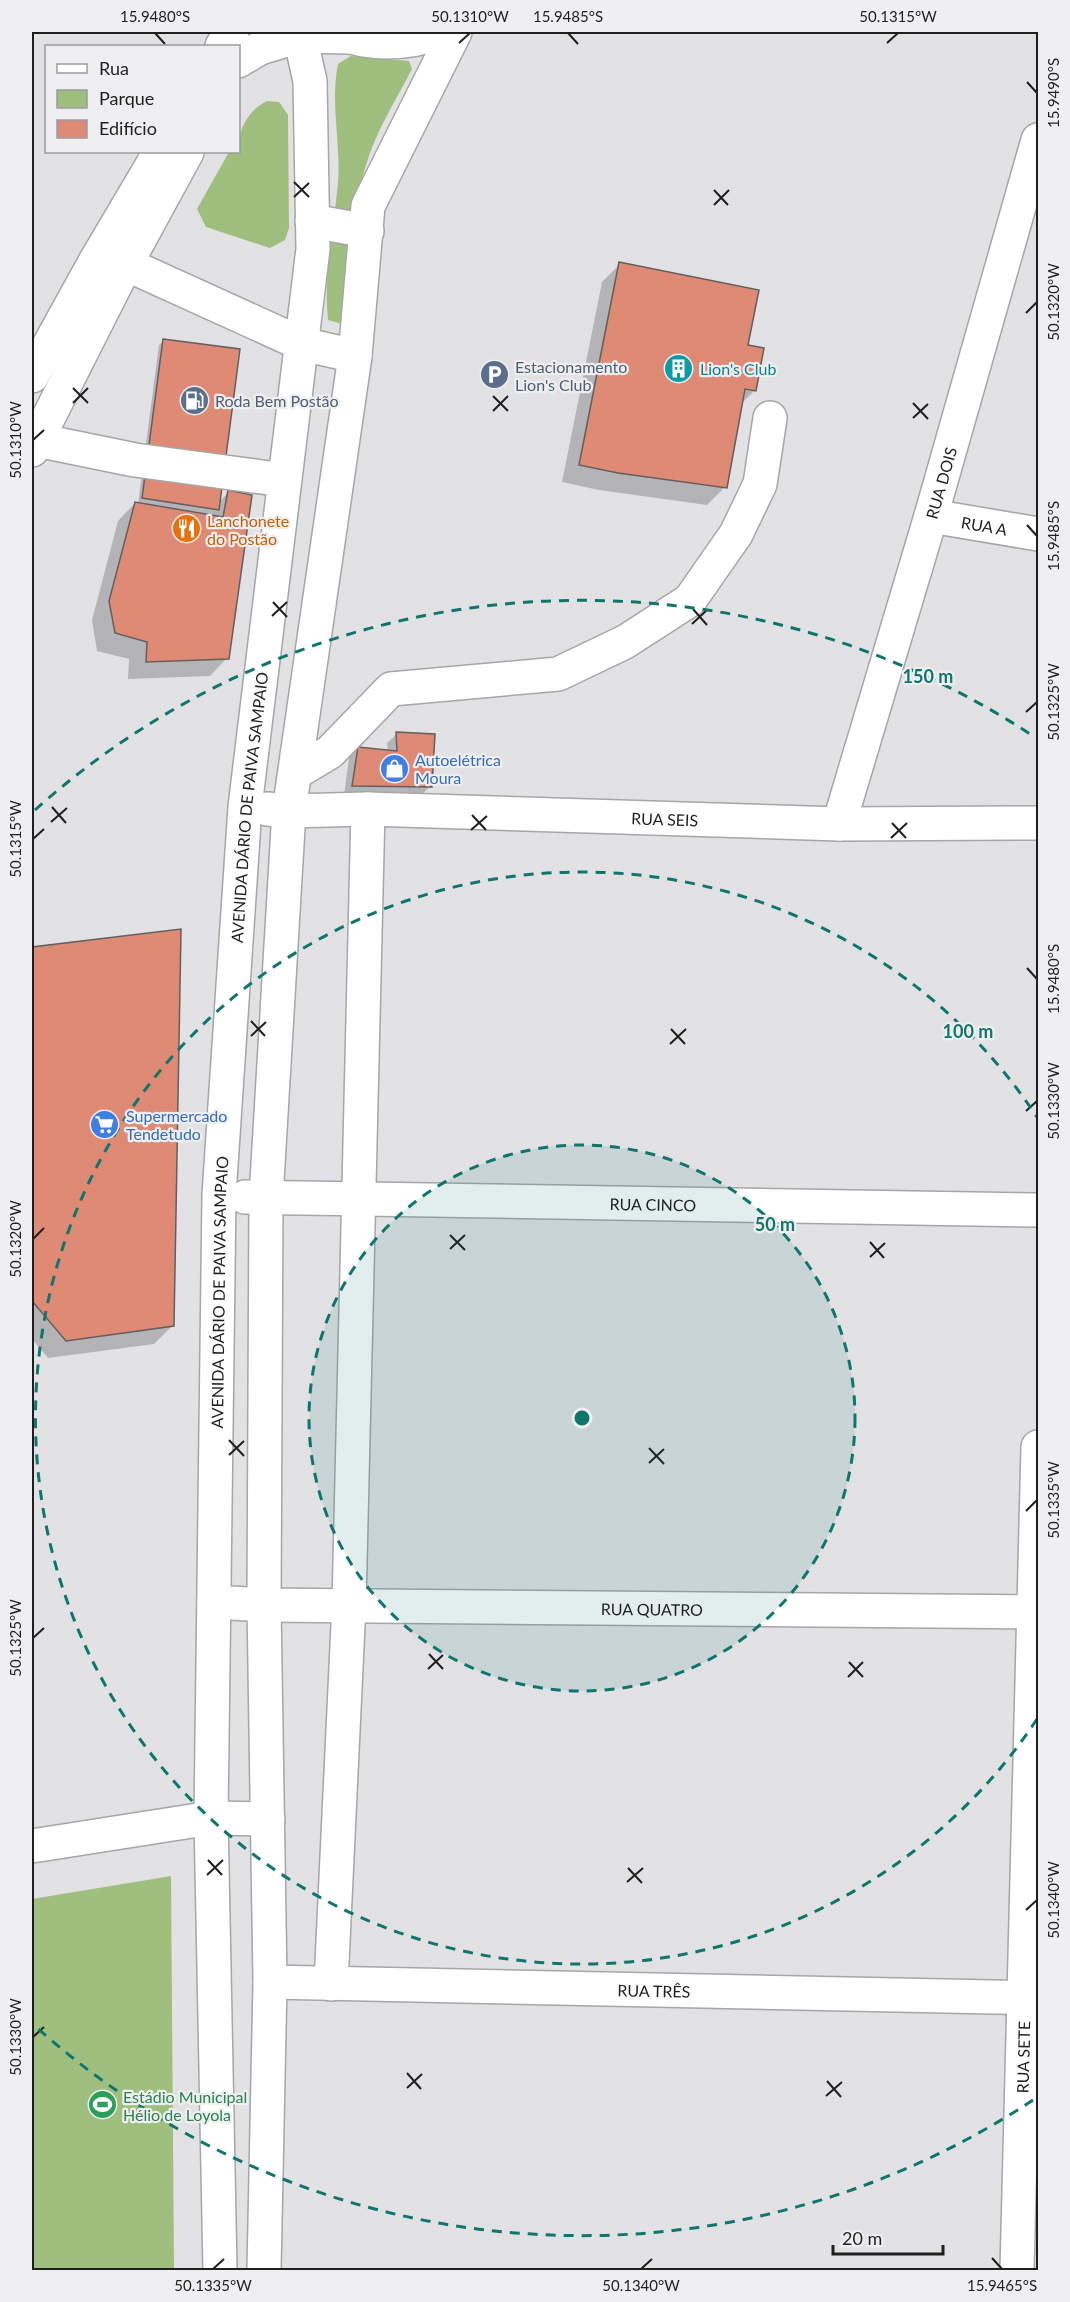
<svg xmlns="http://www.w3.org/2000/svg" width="1070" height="2302" font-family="Lato,sans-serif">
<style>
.green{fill:#9fbf7e}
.shadow{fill:#0003}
.building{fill:#df8a74;stroke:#625f5e;stroke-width:1.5}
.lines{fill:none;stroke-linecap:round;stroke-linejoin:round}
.minor-casing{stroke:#a6a6a9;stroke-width:36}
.major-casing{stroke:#a6a6a9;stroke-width:36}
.minor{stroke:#fff;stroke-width:33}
.major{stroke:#fff;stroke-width:33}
.ticks{fill:none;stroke:#1f1f20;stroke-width:2}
.ring{fill:none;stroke:#0f766e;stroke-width:3;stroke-dasharray:10 8}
.labels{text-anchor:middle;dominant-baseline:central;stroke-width:4.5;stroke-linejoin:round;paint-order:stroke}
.service-label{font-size:16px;fill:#4e5e75;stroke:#efeff2;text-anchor:start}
.culture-label{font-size:16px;fill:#0d838f;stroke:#efeff2;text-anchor:start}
.street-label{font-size:16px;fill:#1f1f20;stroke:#efeff2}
.food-label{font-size:16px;fill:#c56008;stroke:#efeff2;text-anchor:start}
.shop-label{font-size:16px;fill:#366cbe;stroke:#efeff2;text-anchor:start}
.leisure-label{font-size:16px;fill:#27864d;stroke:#efeff2;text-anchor:start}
.centre{fill:#0f766e;stroke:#efeff2;stroke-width:3}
.ring-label{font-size:18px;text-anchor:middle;font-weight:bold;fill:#0f766e;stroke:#efeff2;stroke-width:4.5;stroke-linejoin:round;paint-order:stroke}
.neatline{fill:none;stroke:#1f1f20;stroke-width:2}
.ticks-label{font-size:15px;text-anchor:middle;fill:#1f1f20}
</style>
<rect width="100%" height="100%" fill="#e2e2e5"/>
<g class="green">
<path d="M351 56 409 61 412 69C396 100 376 131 366 165 350 216 348 271 342 324L328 320C323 273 334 228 338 183 341 143 330 103 338 64Z"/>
<path d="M267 101 279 102 288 115 289 228 285 240 270 248 206 227 197 209 229 152H238C238 130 247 111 267 101Z"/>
<polygon points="171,1876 174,2270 32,2270 32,1899"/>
</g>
<g class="shadow">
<polygon points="620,264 746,346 755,390 741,404 725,487 707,505 599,490 562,482 602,282"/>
<polygon points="164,340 219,502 229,492 227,658 210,676 128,679 129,659 97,651 92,620 118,521 135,503 138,504 159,345"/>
<polygon points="397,734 431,786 421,795 344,795 349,758 358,748 388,751 387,743"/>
<polygon points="180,930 172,1326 154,1344 48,1358 32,1339 32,948"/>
</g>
<g class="building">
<polygon points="619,262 759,290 748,345 764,348 756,391 745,389 727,488 618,473 579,465"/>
<polygon points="163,339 240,349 219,510 142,498"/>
<polygon points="228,490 252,495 229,659 146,662 147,642 115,633 109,601 135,502 223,517"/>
<polygon points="396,732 435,734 432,787 352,786 358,747 397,751"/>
<polygon points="181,929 174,1326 66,1341 32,1301 32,947"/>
</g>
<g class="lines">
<defs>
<g id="minor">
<path d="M334 32C369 45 406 45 442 32"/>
<polyline points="312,221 367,231"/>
<polyline points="126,264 302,344 355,356"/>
<polyline points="37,440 135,460 284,480"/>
<path id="s1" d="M931 516 1038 534"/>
<polyline points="295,773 330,752 391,689 558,674 625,642 690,600 736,534 760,484 770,418"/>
<path id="s2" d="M267 809 289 811 368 809 839 824 1038 823"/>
<path id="s3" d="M839 824 931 516 1038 140"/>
<path id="s4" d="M245 1197 1038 1210"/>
<path id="s5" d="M214 1602 264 1605 1038 1612"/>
<polyline points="32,1846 211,1818 268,1819"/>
<path id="s6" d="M270 1982 1038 1998"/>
<polyline points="331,1984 349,1604 368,809"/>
<path id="s7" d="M220 2270 211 1818 219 1195 245 807 313 249 310 81 299 32"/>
<polyline points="264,2270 270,1982 264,1605 266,1198 289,811 355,356 368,206 455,32"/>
<path id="s8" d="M1017 2270 1038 1447"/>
</g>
<g id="major">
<polyline points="222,46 232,32"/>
<polyline points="238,61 260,48 300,36 349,37"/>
<polyline points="32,376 95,262 160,152"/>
<polyline points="32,450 126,264 187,152"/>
</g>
</defs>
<use href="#minor" class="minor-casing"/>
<use href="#major" class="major-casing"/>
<use href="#minor" class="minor"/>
<use href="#major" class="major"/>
</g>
<path class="ticks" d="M155 33 165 44M568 33 578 44M459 43 470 33M887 43 898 33M1027 82 1037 93M294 182 309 197M714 190 728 205M294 197 309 183M714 205 729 190M1026 313 1037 302M73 388 88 403M493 396 508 411M73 403 88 388M913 403 928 419M493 411 508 396M913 418 928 404M33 440 44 430M1027 525 1037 536M273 602 287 617M693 609 707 625M272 616 287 602M692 624 707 610M1026 712 1037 702M52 807 66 823M472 815 486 830M51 822 67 808M892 823 906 838M471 830 487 816M891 838 907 823M33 839 44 829M1027 968 1037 979M251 1021 265 1036M671 1029 685 1044M251 1036 266 1022M670 1044 686 1029M1026 1111 1037 1101M450 1235 465 1250M33 1239 44 1228M870 1242 884 1258M450 1249 465 1235M870 1257 885 1243M229 1440 244 1456M649 1448 664 1464M229 1455 244 1441M649 1463 664 1449M1026 1511 1037 1500M33 1638 44 1628M429 1654 443 1669M849 1662 863 1677M428 1669 443 1655M848 1677 863 1662M208 1860 222 1875M628 1868 642 1883M207 1875 223 1860M627 1882 643 1868M1026 1910 1037 1900M33 2037 44 2027M407 2073 421 2089M827 2081 841 2097M407 2088 422 2074M826 2096 842 2082M992 2258 1002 2269M213 2269 224 2259M641 2269 652 2259"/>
<circle cx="582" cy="1418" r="273" fill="#0f766e" fill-opacity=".12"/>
<g class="ring">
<circle cx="582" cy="1418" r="273"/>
<path d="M1037 1719A546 546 0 1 1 1037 1117"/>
<path d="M1033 2100A818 818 0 0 1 35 2026M35 810A818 818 0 0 1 1033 736"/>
</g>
<defs>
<symbol id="building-disc" viewBox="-11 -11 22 22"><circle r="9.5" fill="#0f9aa8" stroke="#efeff2"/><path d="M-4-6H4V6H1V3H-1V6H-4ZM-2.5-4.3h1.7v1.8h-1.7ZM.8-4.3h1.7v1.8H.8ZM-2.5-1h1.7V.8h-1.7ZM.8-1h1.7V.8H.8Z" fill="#fff"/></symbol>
<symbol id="parking-disc" viewBox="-11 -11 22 22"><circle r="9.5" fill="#5c6f8a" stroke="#efeff2"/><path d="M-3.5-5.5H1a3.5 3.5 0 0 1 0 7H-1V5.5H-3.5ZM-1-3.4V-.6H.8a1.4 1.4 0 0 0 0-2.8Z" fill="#fff"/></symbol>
<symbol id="fuel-disc" viewBox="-11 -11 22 22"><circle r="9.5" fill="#5c6f8a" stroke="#efeff2"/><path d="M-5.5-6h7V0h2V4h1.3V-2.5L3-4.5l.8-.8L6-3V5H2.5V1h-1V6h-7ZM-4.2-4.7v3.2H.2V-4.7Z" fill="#fff"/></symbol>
<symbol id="restaurant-disc" viewBox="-11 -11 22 22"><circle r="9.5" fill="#e8710a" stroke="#efeff2"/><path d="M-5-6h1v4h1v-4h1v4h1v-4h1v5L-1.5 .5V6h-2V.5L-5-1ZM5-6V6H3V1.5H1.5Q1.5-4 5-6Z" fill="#fff"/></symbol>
<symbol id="shop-disc" viewBox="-11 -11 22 22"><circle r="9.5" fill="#3f7fe0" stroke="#efeff2"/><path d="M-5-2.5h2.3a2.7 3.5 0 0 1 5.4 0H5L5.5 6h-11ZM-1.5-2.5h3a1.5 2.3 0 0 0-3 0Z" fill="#fff"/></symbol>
<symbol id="supermarket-disc" viewBox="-11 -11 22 22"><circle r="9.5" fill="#3f7fe0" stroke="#efeff2"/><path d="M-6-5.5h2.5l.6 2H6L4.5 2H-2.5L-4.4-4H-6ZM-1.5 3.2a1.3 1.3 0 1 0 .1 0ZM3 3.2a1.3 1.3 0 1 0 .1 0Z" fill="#fff"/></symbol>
<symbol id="stadium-disc" viewBox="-11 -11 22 22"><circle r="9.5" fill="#2e9e5b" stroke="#efeff2"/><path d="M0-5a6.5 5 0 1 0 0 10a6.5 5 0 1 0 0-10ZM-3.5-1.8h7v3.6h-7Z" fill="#fff"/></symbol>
</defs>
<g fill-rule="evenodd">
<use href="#building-disc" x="662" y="352" width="33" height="33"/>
<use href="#parking-disc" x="478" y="358" width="33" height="33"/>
<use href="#fuel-disc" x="178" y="384" width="33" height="33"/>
<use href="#restaurant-disc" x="170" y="512" width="33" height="33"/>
<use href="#shop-disc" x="378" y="752" width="33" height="33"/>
<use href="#supermarket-disc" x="88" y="1108" width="33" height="33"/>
<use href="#stadium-disc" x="86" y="2088" width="33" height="33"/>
</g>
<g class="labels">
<g class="service-label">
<text x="515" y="366">Estacionamento<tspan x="515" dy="18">Lion's Club</tspan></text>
<text x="215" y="400">Roda Bem Postão</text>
</g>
<g class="culture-label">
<text x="700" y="368">Lion's Club</text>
</g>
<g class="street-label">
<text stroke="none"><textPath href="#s3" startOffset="356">RUA DOIS</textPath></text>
<text stroke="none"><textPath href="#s1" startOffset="54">RUA A</textPath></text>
<text stroke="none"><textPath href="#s7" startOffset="1464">AVENIDA DÁRIO DE PAIVA SAMPAIO</textPath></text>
<text stroke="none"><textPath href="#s2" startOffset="398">RUA SEIS</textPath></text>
<text stroke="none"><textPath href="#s4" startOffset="408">RUA CINCO</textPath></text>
<text stroke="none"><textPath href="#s7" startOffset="978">AVENIDA DÁRIO DE PAIVA SAMPAIO</textPath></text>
<text stroke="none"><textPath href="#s5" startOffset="438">RUA QUATRO</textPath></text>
<text stroke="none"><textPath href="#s6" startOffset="384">RUA TRÊS</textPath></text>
<text stroke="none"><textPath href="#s8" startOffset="213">RUA SETE</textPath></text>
</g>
<g class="food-label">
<text x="207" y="520">Lanchonete<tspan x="207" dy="18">do Postão</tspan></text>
</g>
<g class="shop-label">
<text x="415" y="759">Autoelétrica<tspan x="415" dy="18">Moura</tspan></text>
<text x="126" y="1115">Supermercado<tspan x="126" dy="18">Tendetudo</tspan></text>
</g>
<g class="leisure-label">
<text x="123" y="2096">Estádio Municipal<tspan x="123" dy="18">Hélio de Loyola</tspan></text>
</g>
</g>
<circle cx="582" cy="1418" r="9" class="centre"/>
<g class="ring-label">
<text x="928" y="683">150 m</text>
<text x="968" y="1038">100 m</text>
<text x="775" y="1231">50 m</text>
</g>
<rect width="1070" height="2302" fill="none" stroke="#efeff2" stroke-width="66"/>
<rect x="45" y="45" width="195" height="108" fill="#efeff2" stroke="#9c9c9e" stroke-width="1.5"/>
<rect x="57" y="64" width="30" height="9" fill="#ffffff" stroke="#9c9c9e" stroke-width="1.5"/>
<text x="99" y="75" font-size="18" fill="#1f1f20">Rua</text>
<rect x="57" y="90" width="30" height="18" fill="#9fbf7e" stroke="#9c9c9e" stroke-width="1.5"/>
<text x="99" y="105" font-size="18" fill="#1f1f20">Parque</text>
<rect x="57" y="120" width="30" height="18" fill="#df8a74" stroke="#9c9c9e" stroke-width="1.5"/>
<text x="99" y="135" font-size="18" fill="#1f1f20">Edifício</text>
<path d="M833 2245v9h110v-9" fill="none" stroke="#1f1f20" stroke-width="3"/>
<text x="842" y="2245" font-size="18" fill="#1f1f20" stroke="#efeff2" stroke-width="4.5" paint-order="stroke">20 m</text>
<rect x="33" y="33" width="1004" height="2236" class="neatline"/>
<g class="ticks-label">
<text x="155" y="22">15.9480°S</text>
<text x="470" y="22">50.1310°W</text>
<text x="568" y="22">15.9485°S</text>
<text x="898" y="22">50.1315°W</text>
<text transform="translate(1054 93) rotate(-90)" y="5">15.9490°S</text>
<text transform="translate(1054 302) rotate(-90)" y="5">50.1320°W</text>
<text transform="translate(16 440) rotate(-90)" y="5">50.1310°W</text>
<text transform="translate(1054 536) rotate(-90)" y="5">15.9485°S</text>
<text transform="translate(1054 702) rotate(-90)" y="5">50.1325°W</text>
<text transform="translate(16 839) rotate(-90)" y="5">50.1315°W</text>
<text transform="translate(1054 979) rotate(-90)" y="5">15.9480°S</text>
<text transform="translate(1054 1101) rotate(-90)" y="5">50.1330°W</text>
<text transform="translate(16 1239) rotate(-90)" y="5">50.1320°W</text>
<text transform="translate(1054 1500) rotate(-90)" y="5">50.1335°W</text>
<text transform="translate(16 1638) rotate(-90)" y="5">50.1325°W</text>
<text transform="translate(1054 1900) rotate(-90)" y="5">50.1340°W</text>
<text transform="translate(16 2037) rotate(-90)" y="5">50.1330°W</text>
<text x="213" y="2291">50.1335°W</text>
<text x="641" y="2291">50.1340°W</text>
<text x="1002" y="2291">15.9465°S</text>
</g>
</svg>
